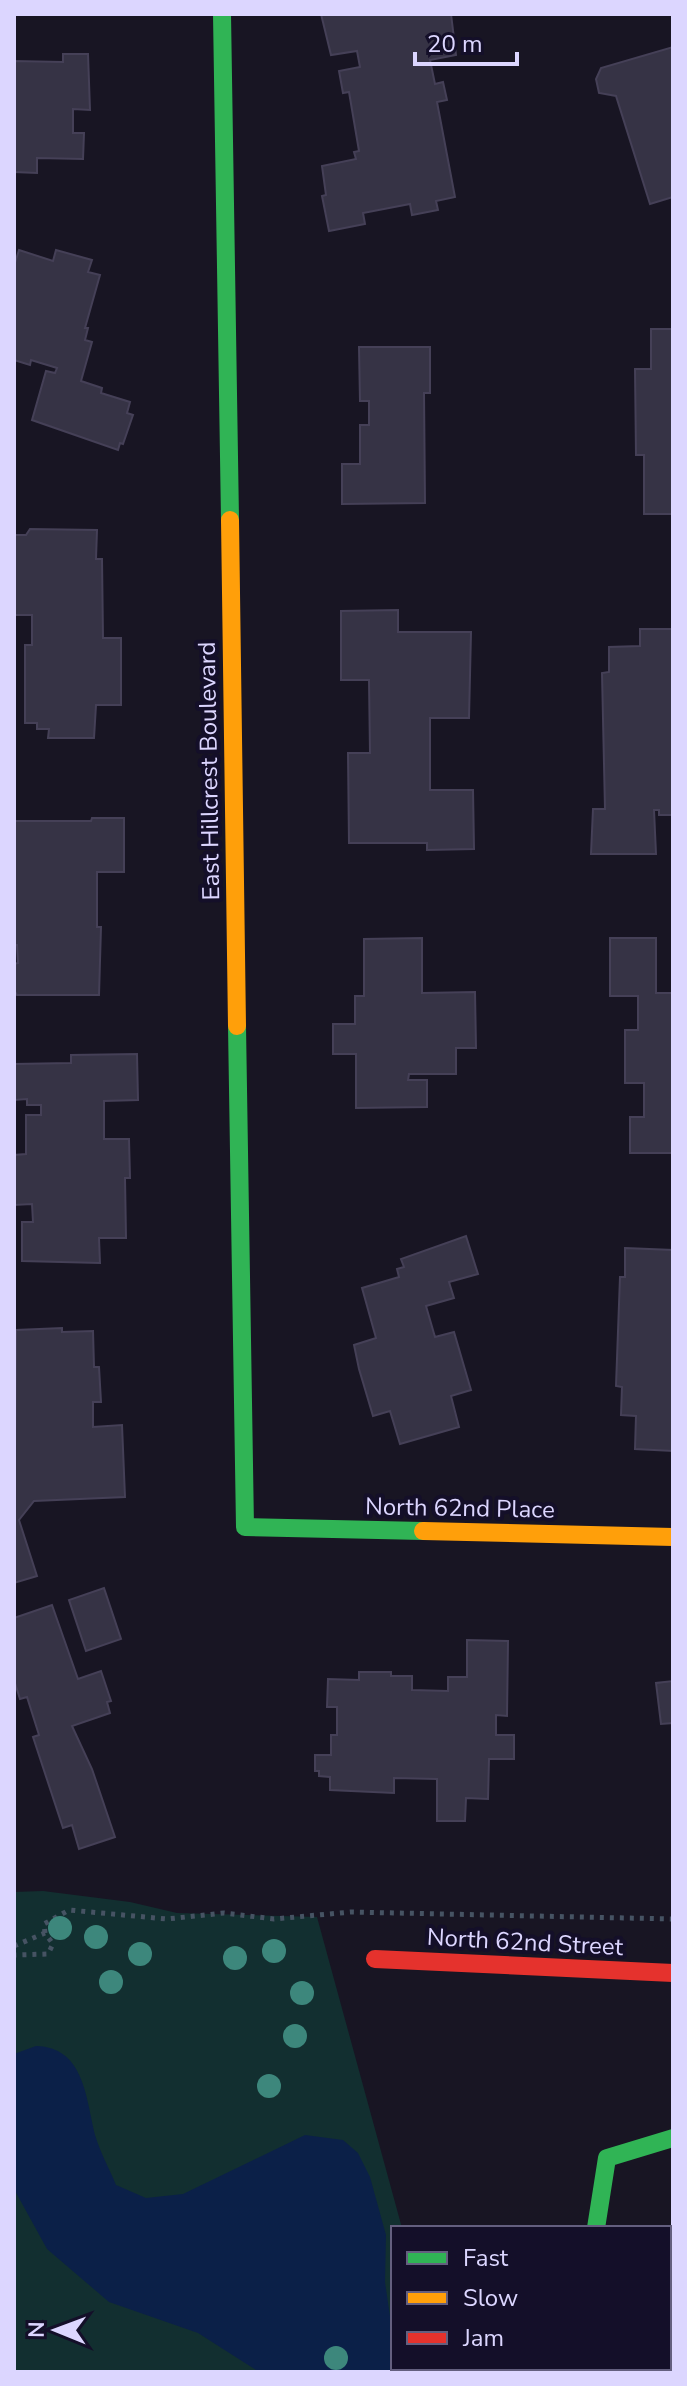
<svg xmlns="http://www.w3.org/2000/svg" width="687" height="2386" font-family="'Nunito Sans',sans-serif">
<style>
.green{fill:#122f30}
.water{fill:#0b2048}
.building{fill:#363345;stroke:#454057;stroke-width:2}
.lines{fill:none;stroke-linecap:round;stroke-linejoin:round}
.path{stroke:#465363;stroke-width:5;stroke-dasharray:4 6;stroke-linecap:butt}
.street{stroke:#4b4a64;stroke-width:26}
.fast{stroke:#30b455;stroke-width:18}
.slow{stroke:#ff9f0a;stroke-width:18}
.jam{stroke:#e5322d;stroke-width:18}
.tree{fill:#3d877c}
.labels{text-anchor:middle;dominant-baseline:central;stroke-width:8;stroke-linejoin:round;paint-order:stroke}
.street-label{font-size:24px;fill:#dcd6ff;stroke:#140f29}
</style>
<rect width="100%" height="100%" fill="#181523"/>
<polygon class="green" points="43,1891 130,1902 177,1913 317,1917 402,2228 393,2228 393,2368 437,2368 438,2372 14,2372 14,1892"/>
<path class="water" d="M36 2046C86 2047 86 2102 96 2138 101 2154 110 2170 116 2185L146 2198 183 2194 305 2135 343 2140 358 2153 370 2177 386 2235 385 2282 393 2337V2368H403L404 2372H259L198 2333 109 2302 47 2249 14 2189V2054Z"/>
<g class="building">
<polygon points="321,14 451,14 456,55 430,60 435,84 443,82 447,100 437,102 455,197 436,201 438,210 412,215 410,204 363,213 365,224 329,231 322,196 326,195 322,166 356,159 354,152 359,151 349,92 343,93 339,71 360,67 357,51 331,55"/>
<polygon points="673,47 673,197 650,204 616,96 599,93 596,79 601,68"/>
<polygon points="63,54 88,54 90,110 73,109 73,133 84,133 83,159 37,158 37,173 14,172 14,61 63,62"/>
<polygon points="19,250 53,261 56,250 92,260 88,272 100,275 85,328 88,328 85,340 92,342 81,381 102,388 101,393 130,402 127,413 133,415 123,444 120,443 118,450 32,420 46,371 55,373 57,368 31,360 30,365 14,360 14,266"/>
<polygon points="651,329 673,329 673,514 644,514 644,455 636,455 635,369 651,369"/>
<polygon points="359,347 430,347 430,393 424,393 425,503 342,504 342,464 360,464 360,425 369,425 369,401 360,401"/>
<polygon points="30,529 97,530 96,559 102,559 103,638 121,638 121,705 96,705 94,738 48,738 49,729 37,729 37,723 25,723 25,645 32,645 32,615 14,615 14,535 26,535"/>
<polygon points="398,610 398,632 471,632 469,718 430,718 430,790 473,790 474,849 427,850 427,843 349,843 348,753 370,753 369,680 341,680 341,611"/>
<polygon points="640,629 673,629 673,815 659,815 659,810 654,810 656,854 591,854 593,809 605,809 602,673 609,672 609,647 640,646"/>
<polygon points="92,818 124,818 124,872 97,872 97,927 101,927 99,995 17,995 14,990 14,964 18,963 17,945 14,945 14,821 91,821"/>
<polygon points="422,938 422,993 475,992 476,1048 456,1048 456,1074 409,1074 408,1080 427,1080 427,1107 356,1108 356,1054 333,1054 333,1024 355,1024 355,996 364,996 364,939"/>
<polygon points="610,938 656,938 656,993 673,993 673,1153 630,1153 630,1117 644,1117 644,1083 625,1083 625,1030 638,1030 638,996 610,996"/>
<polygon points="137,1054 138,1100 104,1101 104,1139 129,1139 130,1178 125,1178 126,1238 99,1238 100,1263 22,1261 22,1222 33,1222 32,1204 14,1205 14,1155 26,1154 26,1115 41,1115 41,1105 27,1105 27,1099 14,1100 14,1064 71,1063 71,1055"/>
<polygon points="466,1236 478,1274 449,1282 454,1298 426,1306 435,1337 454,1332 471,1390 451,1396 459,1427 400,1444 390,1411 373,1416 359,1369 354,1345 376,1338 362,1288 399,1277 397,1269 404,1267 401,1259"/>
<polygon points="625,1248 673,1250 673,1451 635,1449 636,1416 621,1415 622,1387 616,1386 620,1277 625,1277"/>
<polygon points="62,1328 62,1332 93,1331 94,1367 99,1367 101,1402 93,1402 93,1427 122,1425 125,1497 34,1501 19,1520 37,1576 14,1583 16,1330"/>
<polygon points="104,1588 121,1639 86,1651 69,1600"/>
<polygon points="52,1605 78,1679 101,1671 111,1701 107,1702 110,1713 72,1726 92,1769 115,1837 79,1849 72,1825 63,1828 33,1737 39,1735 27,1697 20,1699 14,1680 14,1618"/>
<polygon points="467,1640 508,1641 507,1716 496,1715 496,1735 514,1735 514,1759 489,1759 488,1799 466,1798 465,1821 437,1821 437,1779 394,1778 394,1793 330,1790 330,1777 319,1776 319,1771 315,1771 315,1755 331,1755 331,1735 337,1735 337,1707 327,1707 328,1679 359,1680 359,1672 391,1672 391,1676 412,1676 412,1690 448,1691 448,1677 467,1677"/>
<polygon points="673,1681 673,1723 661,1724 656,1683"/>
</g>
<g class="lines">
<g class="path">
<polyline points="45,1933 44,1924 69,1910 167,1919 224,1913 274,1919 351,1912 673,1919"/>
<polyline points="14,1946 45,1933 53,1944 48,1954 14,1955"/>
</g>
<polyline class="street" points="624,2368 624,2372"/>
<g class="fast">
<polyline points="222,14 230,520"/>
<polyline points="237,1026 245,1527 423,1531"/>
<polyline points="596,2228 607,2158 673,2138"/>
</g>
<g class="slow">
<polyline points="230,520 237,1026"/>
<polyline points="423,1531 673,1537"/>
</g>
<polyline class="jam" points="375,1959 673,1973"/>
</g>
<g class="tree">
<circle cx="60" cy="1928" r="12"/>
<circle cx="96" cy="1937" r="12"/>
<circle cx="274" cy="1951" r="12"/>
<circle cx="140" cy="1954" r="12"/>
<circle cx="235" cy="1958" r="12"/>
<circle cx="111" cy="1982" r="12"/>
<circle cx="302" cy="1993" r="12"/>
<circle cx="295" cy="2036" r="12"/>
<circle cx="269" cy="2086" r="12"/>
<circle cx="336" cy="2358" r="12"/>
</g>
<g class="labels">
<g class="street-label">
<text transform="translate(209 771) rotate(-91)">East Hillcrest Boulevard</text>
<text transform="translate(460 1508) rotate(1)">North 62nd Place</text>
<text transform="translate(525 1942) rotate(3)">North 62nd Street</text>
</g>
</g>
<rect width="687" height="2386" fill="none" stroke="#dcd6ff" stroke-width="32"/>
<rect x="391" y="2226" width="280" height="144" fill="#140f29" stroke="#645f7f" stroke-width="2"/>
<rect x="407" y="2252" width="40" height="12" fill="#30b455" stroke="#645f7f" stroke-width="2"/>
<text x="463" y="2266" font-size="24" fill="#dcd6ff">Fast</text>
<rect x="407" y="2292" width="40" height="12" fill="#ff9f0a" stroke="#645f7f" stroke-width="2"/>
<text x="463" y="2306" font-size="24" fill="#dcd6ff">Slow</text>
<rect x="407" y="2332" width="40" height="12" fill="#e5322d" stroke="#645f7f" stroke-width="2"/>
<text x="463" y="2346" font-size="24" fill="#dcd6ff">Jam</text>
<g transform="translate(56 2330) rotate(271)" stroke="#140f29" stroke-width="6" paint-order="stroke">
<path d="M0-6L14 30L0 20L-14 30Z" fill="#dcd6ff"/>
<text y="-12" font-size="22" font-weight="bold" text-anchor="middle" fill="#dcd6ff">N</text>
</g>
<path d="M415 52v12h102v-12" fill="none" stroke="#dcd6ff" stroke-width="4"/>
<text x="427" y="52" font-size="24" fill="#dcd6ff" stroke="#140f29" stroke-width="6" paint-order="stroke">20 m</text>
</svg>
